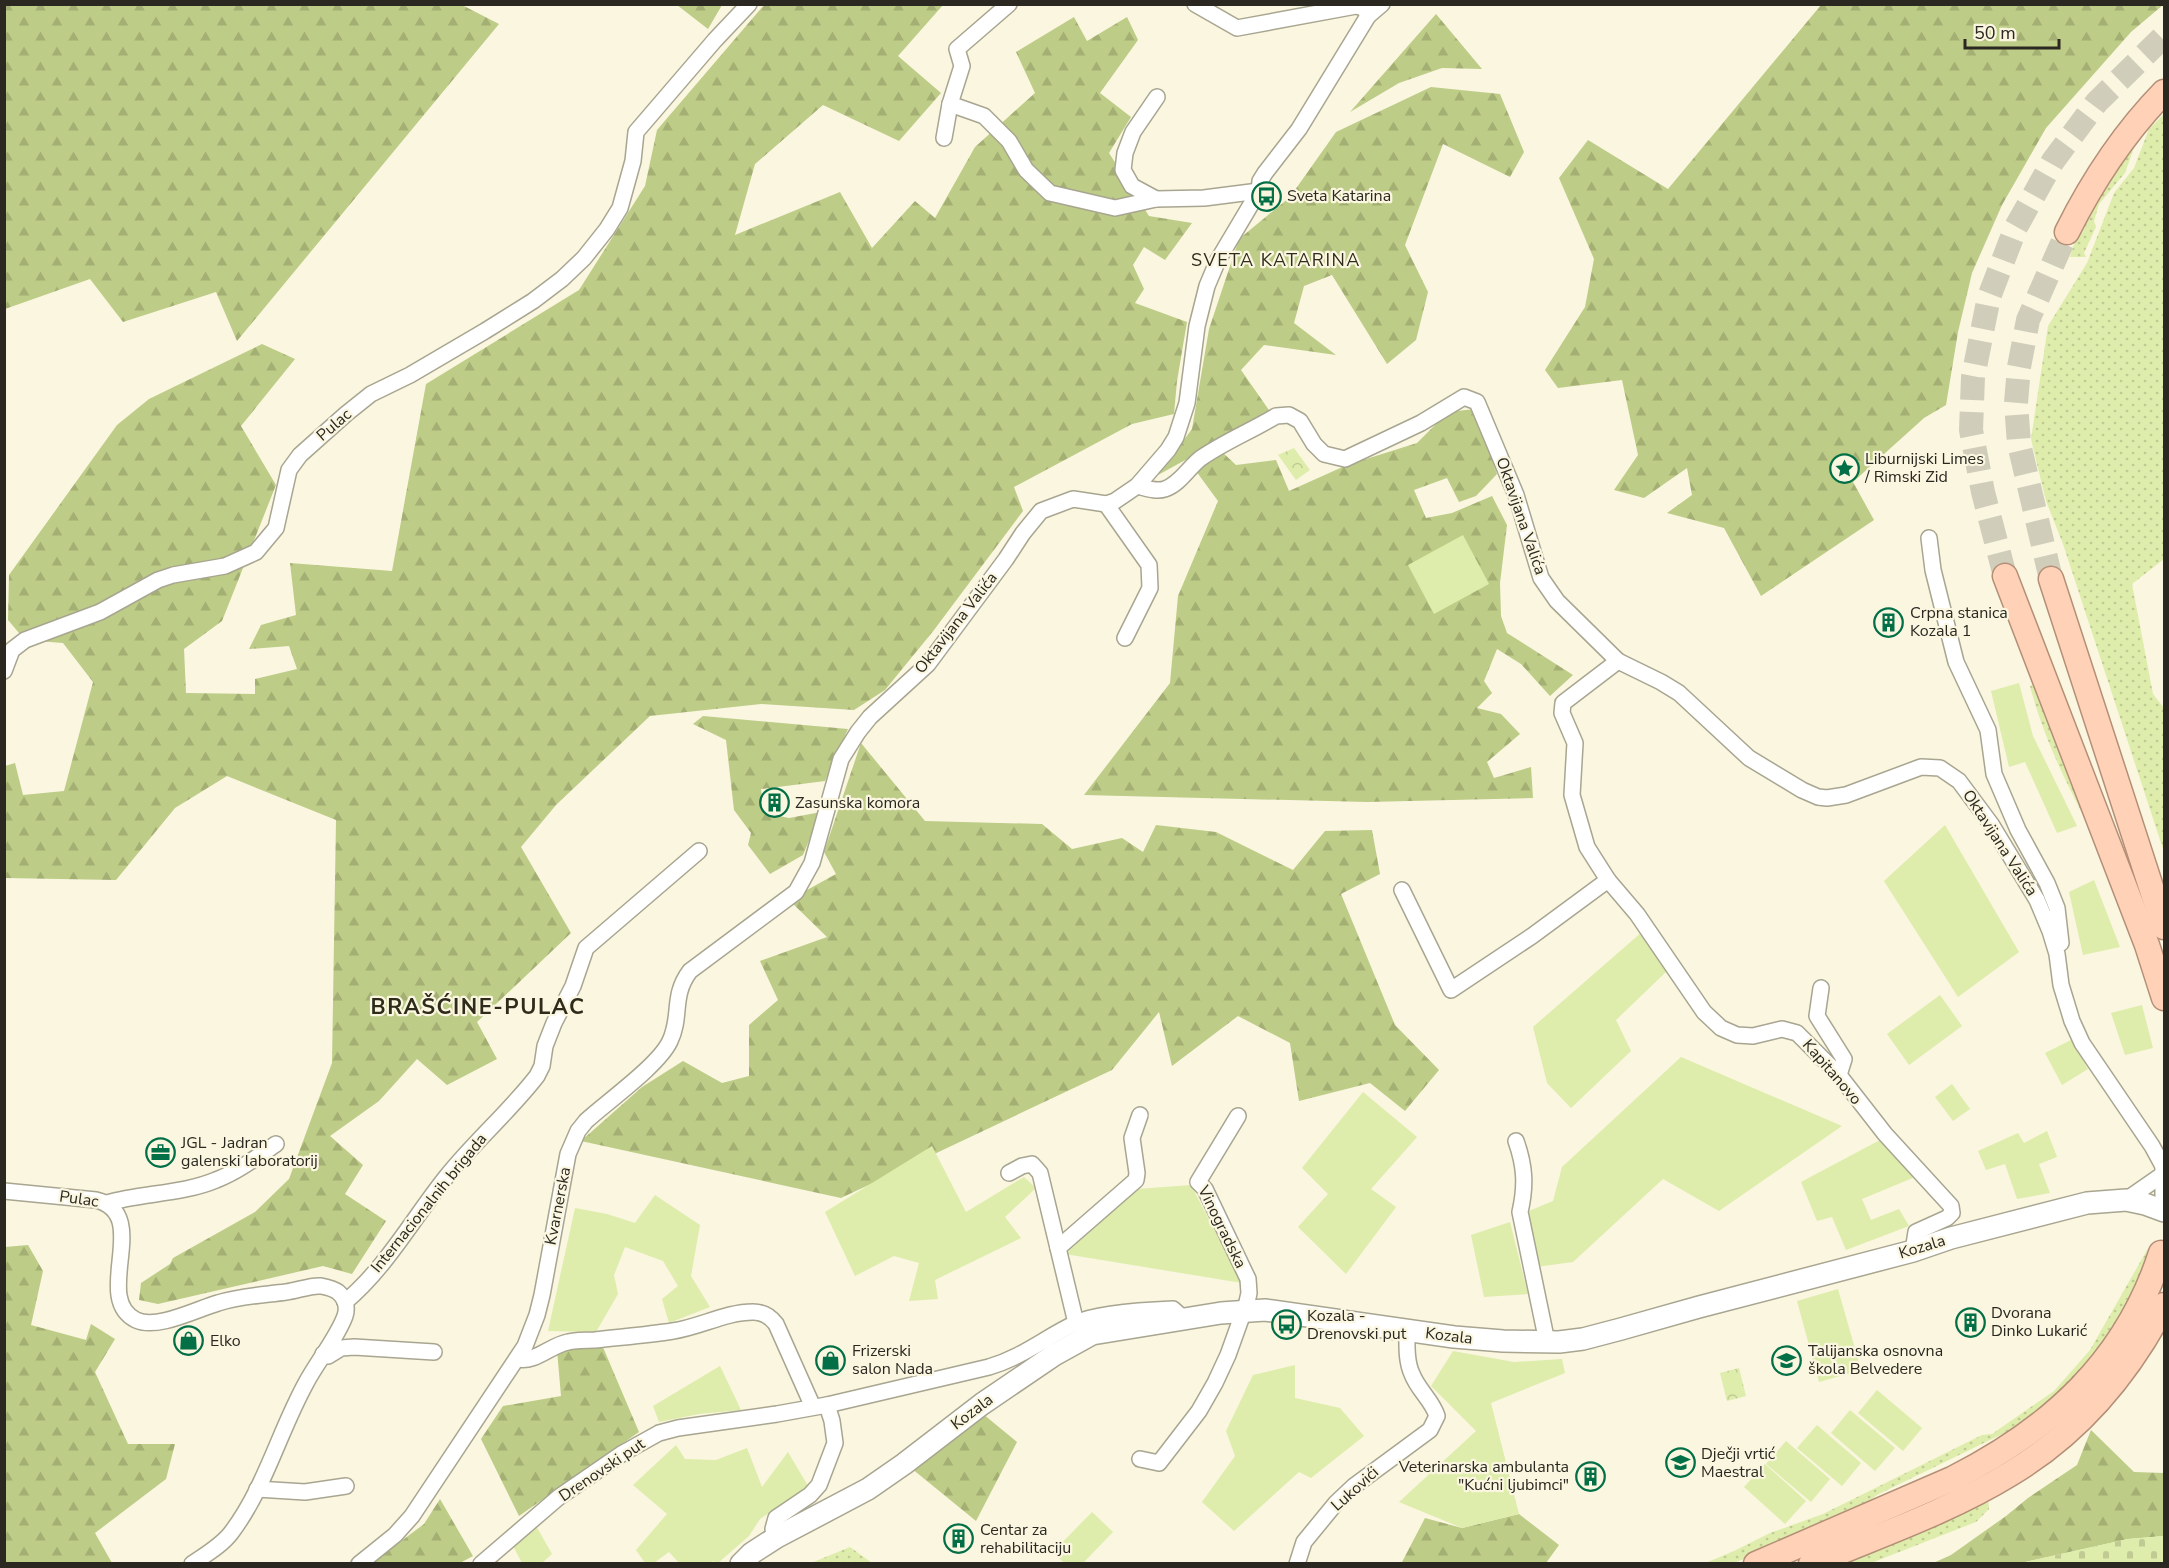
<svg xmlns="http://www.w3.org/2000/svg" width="2169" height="1568" font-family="'Nunito Sans',sans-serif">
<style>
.grass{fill:url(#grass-dots)}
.forest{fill:url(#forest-firs)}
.cemetery{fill:url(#cemetery-stones)}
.park{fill:url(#park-crowns)}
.garden{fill:#deedab}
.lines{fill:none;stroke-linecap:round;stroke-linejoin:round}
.trunk-tunnel{stroke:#d0cdba;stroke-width:24;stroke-dasharray:24 12;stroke-linecap:butt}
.minor-casing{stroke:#a8a590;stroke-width:18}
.secondary-casing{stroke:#a8a590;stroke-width:24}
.trunk-casing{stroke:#b48f77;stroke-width:27}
.minor{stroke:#fff;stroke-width:15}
.secondary{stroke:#fff;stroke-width:21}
.trunk{stroke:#ffd2b8;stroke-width:24}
.labels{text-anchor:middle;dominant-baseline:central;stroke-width:4.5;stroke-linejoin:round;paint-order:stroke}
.poi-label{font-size:16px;fill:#2a2820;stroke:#faf6e0;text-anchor:start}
.street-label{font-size:16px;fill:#2a2820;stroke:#faf6e0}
.neighbourhood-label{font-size:18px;letter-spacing:1.5px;fill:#2e2b1a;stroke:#faf6e0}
.district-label{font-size:22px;font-weight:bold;letter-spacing:1.5px;fill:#2e2b1a;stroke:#faf6e0}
</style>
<defs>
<pattern id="grass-dots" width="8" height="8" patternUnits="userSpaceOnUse" patternTransform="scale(1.5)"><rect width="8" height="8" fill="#deedab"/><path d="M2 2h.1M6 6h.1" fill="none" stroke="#bfcb93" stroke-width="1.8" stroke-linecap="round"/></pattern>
<pattern id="forest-firs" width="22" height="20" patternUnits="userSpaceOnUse" patternTransform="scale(1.5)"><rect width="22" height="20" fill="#bdcc86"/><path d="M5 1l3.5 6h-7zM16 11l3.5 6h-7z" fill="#a3af73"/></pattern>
<pattern id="cemetery-stones" width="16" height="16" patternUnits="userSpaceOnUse" patternTransform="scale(1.5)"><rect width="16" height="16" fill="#deedab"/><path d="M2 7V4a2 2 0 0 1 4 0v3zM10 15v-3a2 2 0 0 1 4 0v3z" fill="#bfcb93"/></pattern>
<pattern id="park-crowns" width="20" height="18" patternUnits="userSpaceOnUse" patternTransform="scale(1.5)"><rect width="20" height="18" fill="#deedab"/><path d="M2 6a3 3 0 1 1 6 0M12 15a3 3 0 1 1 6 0" fill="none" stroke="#bfcb93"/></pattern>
</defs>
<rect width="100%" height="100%" fill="#faf6e0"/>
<g class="grass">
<polygon points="2164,114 2164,559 2132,584 2153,694 2164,708 2164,852 2063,544 2046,501 2031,439 2048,326 2087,263 2114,193 2134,168 2149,129"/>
<polygon points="2138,136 2125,173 2099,204 2094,221 2096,227 2084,253 2086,257 2070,257 2078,232 2082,233 2085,227 2081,225 2088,212"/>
<path d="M2036 684 2087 816 2084 817C2061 772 2043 735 2030 686Z"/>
<polygon points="2147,1250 2151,1251 2123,1311 2100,1351 2033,1419 1877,1495 1854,1513 1734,1563 1703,1564 1734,1551 1770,1533 1823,1514 1982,1435 1992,1434 2054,1391 2090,1350"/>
<polygon points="1988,1498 1989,1509 1976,1522 1871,1563 1833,1564"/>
<polygon points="850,1547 872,1563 811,1563"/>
</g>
<g class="forest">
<polygon points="460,4 499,24 237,341 216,292 123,322 90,279 5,309 5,5"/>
<polygon points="677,5 722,5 708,29"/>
<polygon points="764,5 943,5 898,56 941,93 899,141 823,105 755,164 735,235 840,192 872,248 915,201 935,218 975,147 1035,93 1016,52 1074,17 1087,41 1127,17 1138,40 1100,93 1131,117 1109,153 1149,216 1192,223 1165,260 1144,247 1133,265 1144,289 1135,303 1187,322 1177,381 1174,414 1132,424 1014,487 1023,511 934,630 885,690 854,710 761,704 650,716 556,805 521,847 571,933 477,1022 497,1059 447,1085 417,1059 379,1101 330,1136 363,1165 345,1194 386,1221 352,1274 323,1266 158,1304 139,1300 141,1283 170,1264 173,1258 255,1212 289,1179 332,1063 336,820 227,776 175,808 116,880 5,878 5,766 15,763 23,795 64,791 93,682 63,643 25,640 8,620 9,575 117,425 149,399 262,344 295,359 241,426 276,485 222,621 184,649 186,693 255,694 255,679 297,669 289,646 249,649 261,625 296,615 290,563 392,571 426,384 579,290 645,186 657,130"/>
<polygon points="1821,5 2163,5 2131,32 2046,128 2002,205 1972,273 1958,332 1946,405 1924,418 1853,482 1874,520 1761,596 1724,528 1667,513 1692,495 1687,468 1644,498 1614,490 1638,455 1622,380 1558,388 1545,370 1585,307 1594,259 1559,178 1588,140 1668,189"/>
<polygon points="1436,14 1482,69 1442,68 1399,83 1350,112"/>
<polygon points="1431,87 1500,94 1524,152 1510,177 1443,144 1405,245 1428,292 1416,340 1387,364 1332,275 1304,286 1294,323 1336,355 1264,345 1241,370 1271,413 1158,475 1192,429 1209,329 1239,239 1290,197 1336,132"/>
<polygon points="1475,409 1497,474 1476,496 1459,502 1447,478 1414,490 1426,518 1452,513 1492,496 1507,525 1500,583 1501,616 1507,633 1573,675 1550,696 1521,664 1497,649 1484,681 1492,693 1477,708 1501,714 1520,734 1487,762 1494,778 1531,767 1533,798 1367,802 1084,795 1170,683 1178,596 1218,501 1196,471 1222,452 1236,465 1276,460 1289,491 1347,465 1417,443 1448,412"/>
<polygon points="703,716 848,729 825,781 761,789 764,813 789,818 821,812 803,855 770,874 748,845 751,833 734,810 726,740 693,724"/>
<polygon points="861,743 925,821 1042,824 1072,849 1122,838 1143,852 1156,825 1216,832 1293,870 1325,831 1372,830 1380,874 1341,894 1395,1025 1439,1070 1405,1111 1370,1083 1299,1101 1290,1043 1238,1016 1172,1066 1159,1012 1112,1070 841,1198 581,1141 642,1087 683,1061 722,1083 749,1076 749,1025 778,1000 760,961 827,937 789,900 836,874 824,852"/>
<polygon points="28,1245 43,1271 31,1325 86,1340 91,1324 115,1339 95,1372 128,1444 175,1444 166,1479 95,1533 112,1563 5,1563 5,1247"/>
<polygon points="602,1345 639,1432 519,1516 481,1439 503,1406 561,1396 557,1350"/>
<polygon points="983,1414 1017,1442 976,1521 911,1468"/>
<polygon points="2091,1430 2134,1472 2164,1473 2164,1536 2128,1539 2021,1563 1931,1564 1951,1555 2006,1516 2028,1498 2077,1465"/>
<polygon points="440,1499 473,1556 460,1563 372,1563 424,1524"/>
<polygon points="1519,1514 1559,1545 1546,1563 1401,1564 1425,1518 1462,1528"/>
</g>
<polygon class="cemetery" points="2164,1536 2164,1563 2021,1563 2128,1539"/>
<g class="park">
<polygon points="1294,448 1310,470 1296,480 1278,455"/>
<polygon points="1739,1368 1746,1396 1727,1401 1720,1373"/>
</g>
<g class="garden">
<polygon points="1463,535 1489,584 1434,614 1408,565"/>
<polygon points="2019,683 2033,736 2077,826 2057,833 2025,762 2009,767 1991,691"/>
<polygon points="1945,825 2019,952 1958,997 1884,881"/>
<polygon points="2094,880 2120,947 2083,955 2069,892"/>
<polygon points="1642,932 1668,970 1616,1020 1631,1051 1571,1108 1547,1083 1533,1027"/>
<polygon points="1940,995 1962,1026 1909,1065 1887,1034"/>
<polygon points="2142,1005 2153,1048 2125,1055 2111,1013"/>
<polygon points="2071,1040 2088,1069 2062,1085 2045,1053"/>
<polygon points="1681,1057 1842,1126 1719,1211 1663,1179 1573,1262 1536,1267 1524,1213 1553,1201 1562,1167"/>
<polygon points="1952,1084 1970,1109 1953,1121 1935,1097"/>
<polygon points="1363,1092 1417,1137 1371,1189 1396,1207 1346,1274 1298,1227 1328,1194 1302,1168"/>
<polygon points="2047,1131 2057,1157 2039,1164 2050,1193 2017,1199 2005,1164 1986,1170 1978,1151 2018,1133 2024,1143"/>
<polygon points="1880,1140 1915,1177 1862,1199 1871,1220 1899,1209 1909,1226 1846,1250 1832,1217 1817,1221 1801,1182"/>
<polygon points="932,1146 966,1212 1024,1177 1036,1188 1005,1217 1021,1238 935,1280 938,1299 909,1301 919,1263 894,1256 855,1276 825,1212"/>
<polygon points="1191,1185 1242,1283 1065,1254 1137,1189"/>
<polygon points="655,1195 700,1225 691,1276 710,1307 669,1323 662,1299 678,1286 663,1261 625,1247 614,1275 618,1294 596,1332 548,1331 575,1208 607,1214 635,1223"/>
<polygon points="1510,1222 1528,1294 1484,1297 1471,1235"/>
<polygon points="1838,1289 1861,1370 1819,1382 1797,1301"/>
<polygon points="1453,1351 1514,1362 1562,1359 1565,1373 1491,1403 1519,1514 1462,1528 1399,1502 1476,1431 1431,1386"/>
<polygon points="1295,1365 1295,1398 1340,1408 1364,1436 1311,1478 1299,1472 1234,1531 1202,1502 1235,1456 1226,1431 1253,1375"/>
<polygon points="720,1366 741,1410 699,1414 659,1422 653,1406"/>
<polygon points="1877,1390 1922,1428 1903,1451 1858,1413"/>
<polygon points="1850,1410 1895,1448 1875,1471 1831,1433"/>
<polygon points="1817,1425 1861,1463 1842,1486 1797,1448"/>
<polygon points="1786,1441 1830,1479 1811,1502 1766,1464"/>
<polygon points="676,1445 685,1459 716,1460 747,1448 762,1487 788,1452 808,1486 760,1519 749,1536 718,1563 713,1561 711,1563 679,1563 669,1552 654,1563 645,1563 636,1550 667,1514 633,1485"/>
<polygon points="1765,1464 1806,1501 1785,1524 1744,1487"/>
<polygon points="1092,1512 1113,1532 1083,1563 1064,1563 1053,1552"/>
<polygon points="535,1524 552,1554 542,1563 522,1563 512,1544"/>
</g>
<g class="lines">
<g class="trunk-tunnel">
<polyline points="2005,576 1983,492 1971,430 1973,377 1989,297 2016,227 2053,161 2097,102 2164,36"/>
<polyline points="2051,579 2019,444 2016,403 2019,367 2028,320 2067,232"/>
</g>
<defs>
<g id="minor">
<polyline points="1368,16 1382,4"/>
<polyline points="1157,97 1133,132 1125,153 1123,170 1132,186 1156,199 1204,198 1259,191"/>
<polyline points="950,104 984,116 1009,141 1026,170 1050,193 1115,208 1156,199"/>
<polyline points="944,138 950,104 962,66 957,49 1009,4"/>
<path d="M1137 486C1146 488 1156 492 1165 489 1180 484 1189 467 1201 458 1224 442 1251 431 1276 416L1289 415 1300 421 1314 444 1324 454 1345 459 1421 423 1464 397 1477 402 1516 495 1541 578 1557 601 1618 661 1661 682 1679 693 1749 758 1802 790 1818 797 1827 798 1846 795 1921 767 1940 768 1959 781 1991 824 2037 900 2050 931 2057 954 2061 985 2072 1021 2082 1043 2152 1146 2164 1168"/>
<polyline points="1106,504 1149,565 1150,588 1125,638"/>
<polyline points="1929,538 1933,570 1956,662 1988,730 1994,774 2018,830 2047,883 2057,908 2061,943"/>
<polyline points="1618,661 1563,703 1562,713 1575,743 1572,795 1587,847 1608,880 1637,914 1704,1012 1721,1028 1737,1035 1753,1036 1782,1029 1797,1033 1839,1075 1885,1134 1951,1206 1952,1213 1947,1218 1916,1232 1913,1251"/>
<polyline points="4,671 12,650 25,640 100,612 158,580 173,575 225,566 256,552 276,528 289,470 300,455 346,414 371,394 410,375 485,331 533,301 562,279 584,258 607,229 620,208 633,161 636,132 715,40 749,4"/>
<polyline points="1402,890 1451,990 1532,936 1608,880"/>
<polyline points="1821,988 1817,1016 1844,1059 1839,1075"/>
<path d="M1516 1141C1525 1166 1526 1186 1520 1212L1547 1342"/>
<polyline points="2163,1166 2163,1210 2164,1210"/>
<polyline points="1009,1173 1022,1166 1032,1164 1040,1173 1076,1323"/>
<path d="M4 1191 96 1200C153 1214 91 1298 136 1320 157 1330 197 1309 218 1303 240 1296 263 1295 286 1292 297 1291 310 1285 321 1286 326 1287 334 1289 338 1292 345 1298 348 1307 345 1316 337 1338 317 1362 306 1383 279 1432 265 1488 231 1533 221 1546 205 1555 192 1564"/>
<polyline points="2126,1200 2162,1175"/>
<path d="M107 1203C142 1193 183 1194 216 1180 237 1172 257 1157 276 1144"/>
<polyline points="1058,1248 1136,1180 1137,1173 1132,1138 1140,1115"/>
<path d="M345 1302C386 1268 414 1217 447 1176 475 1141 510 1111 537 1076L542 1066 545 1046 554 1023 573 986 586 948 699 851"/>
<polyline points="323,1354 328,1356 341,1348 354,1347 434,1352"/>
<path d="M518 1359C535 1363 551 1345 568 1342 577 1340 586 1340 595 1340 621 1337 647 1335 673 1331 700 1327 726 1312 753 1312 763 1312 770 1316 776 1324L813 1407"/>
<polyline points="1140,1459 1159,1463 1199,1411 1215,1383 1228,1355 1247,1302 1249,1293 1248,1279 1205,1189 1198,1182 1238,1116"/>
<polyline points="257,1489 305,1492 346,1486"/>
<polyline points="777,1537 773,1529 776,1518 810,1495 819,1485 835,1443 832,1421 827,1405"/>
<path d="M359 1564 395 1535 412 1516 525 1346 537 1315 542 1295 568 1154 578 1131 586 1121C608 1101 659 1065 670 1041 682 1016 671 996 690 971L796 892 812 863 841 759 858 732 870 717 928 664 1006 559 1023 533 1041 511 1073 499 1106 504 1115 501 1137 486 1168 450 1176 437 1187 403 1197 326 1207 286 1218 260 1259 191 1260 181 1265 173 1299 129 1368 16 1364 8 1356 6 1237 28 1195 4"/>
<path d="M481 1564 559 1497 623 1453 659 1433 678 1428 777 1414 827 1405 989 1367C1025 1356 1044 1338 1076 1323 1097 1313 1149 1310 1173 1309L1183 1318"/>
<path d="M1297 1564 1304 1542 1336 1503 1354 1486 1430 1430 1437 1416C1432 1400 1418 1390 1412 1374 1406 1361 1407 1345 1407 1331"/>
</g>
<polyline id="secondary" points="741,1564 752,1553 777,1537 868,1489 904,1464 982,1404 1054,1355 1092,1334 1221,1313 1265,1310 1454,1337 1503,1341 1559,1342 1583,1339 1621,1329 1699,1307 1913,1251 1951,1238 2087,1203 2126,1200 2145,1204 2164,1211"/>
<g id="trunk">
<path d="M2067 232C2093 180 2124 133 2164 92"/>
<polyline points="2005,576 2147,945 2164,998"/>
<polyline points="2051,579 2164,927"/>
<path d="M1756 1564 1952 1479C2051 1429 2126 1361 2161 1253"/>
<path d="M1811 1564C1877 1536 1948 1512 2010 1474 2077 1434 2128 1374 2164 1305"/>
</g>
</defs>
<use href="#minor" class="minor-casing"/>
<use href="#secondary" class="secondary-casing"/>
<use href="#trunk" class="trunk-casing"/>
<use href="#minor" class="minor"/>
<use href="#secondary" class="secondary"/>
<use href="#trunk" class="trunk"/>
</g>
<defs>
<symbol id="bus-ring" viewBox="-11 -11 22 22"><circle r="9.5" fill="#faf6e0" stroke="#036f47" stroke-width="1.5"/><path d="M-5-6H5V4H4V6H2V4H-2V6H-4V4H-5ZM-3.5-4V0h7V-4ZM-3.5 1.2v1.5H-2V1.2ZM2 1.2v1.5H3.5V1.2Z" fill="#036f47"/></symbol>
<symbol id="sight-ring" viewBox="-11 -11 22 22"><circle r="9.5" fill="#faf6e0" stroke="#036f47" stroke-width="1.5"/><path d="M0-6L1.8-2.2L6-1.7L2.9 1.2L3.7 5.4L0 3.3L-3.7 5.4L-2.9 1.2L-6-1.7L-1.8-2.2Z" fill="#036f47"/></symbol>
<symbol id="building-ring" viewBox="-11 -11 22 22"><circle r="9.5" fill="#faf6e0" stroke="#036f47" stroke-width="1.5"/><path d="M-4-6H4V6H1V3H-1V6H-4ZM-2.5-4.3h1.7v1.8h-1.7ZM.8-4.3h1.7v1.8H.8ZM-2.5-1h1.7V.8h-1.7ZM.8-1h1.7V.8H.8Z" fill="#036f47"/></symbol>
<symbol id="office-ring" viewBox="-11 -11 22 22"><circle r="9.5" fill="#faf6e0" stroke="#036f47" stroke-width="1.5"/><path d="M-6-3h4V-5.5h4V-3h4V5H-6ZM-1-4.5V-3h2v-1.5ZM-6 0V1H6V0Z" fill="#036f47"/></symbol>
<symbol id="shop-ring" viewBox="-11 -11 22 22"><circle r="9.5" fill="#faf6e0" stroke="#036f47" stroke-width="1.5"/><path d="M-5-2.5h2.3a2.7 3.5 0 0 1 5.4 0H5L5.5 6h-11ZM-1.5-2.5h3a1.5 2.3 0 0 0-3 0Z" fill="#036f47"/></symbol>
<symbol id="school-ring" viewBox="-11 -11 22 22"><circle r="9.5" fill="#faf6e0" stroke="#036f47" stroke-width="1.5"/><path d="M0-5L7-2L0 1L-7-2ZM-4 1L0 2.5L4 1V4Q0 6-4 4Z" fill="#036f47"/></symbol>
</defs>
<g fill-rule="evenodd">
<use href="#bus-ring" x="1250" y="180" width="33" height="33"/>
<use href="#sight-ring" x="1828" y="452" width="33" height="33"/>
<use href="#building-ring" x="1872" y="606" width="33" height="33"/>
<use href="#building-ring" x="758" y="786" width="33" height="33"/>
<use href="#office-ring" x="144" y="1136" width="33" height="33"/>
<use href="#building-ring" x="1954" y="1306" width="33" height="33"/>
<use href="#bus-ring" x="1270" y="1308" width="33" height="33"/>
<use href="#shop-ring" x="172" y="1324" width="33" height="33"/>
<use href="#shop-ring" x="814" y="1344" width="33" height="33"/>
<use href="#school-ring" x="1770" y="1344" width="33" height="33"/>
<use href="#school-ring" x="1664" y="1446" width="33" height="33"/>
<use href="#building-ring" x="1574" y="1460" width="33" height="33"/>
<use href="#building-ring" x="942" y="1522" width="33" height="33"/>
</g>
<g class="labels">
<g class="poi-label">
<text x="1287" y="196">Sveta Katarina</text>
<text x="1865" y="459">Liburnijski Limes<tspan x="1865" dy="18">/ Rimski Zid</tspan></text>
<text x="1910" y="613">Crpna stanica<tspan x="1910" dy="18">Kozala 1</tspan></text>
<text x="795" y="803">Zasunska komora</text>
<text x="181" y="1143">JGL - Jadran<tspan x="181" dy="18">galenski laboratorij</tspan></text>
<text x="1991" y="1313">Dvorana<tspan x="1991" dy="18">Dinko Lukarić</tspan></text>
<text x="1307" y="1316">Kozala -<tspan x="1307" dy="18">Drenovski put</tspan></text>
<text x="210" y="1341">Elko</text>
<text x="852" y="1351">Frizerski<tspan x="852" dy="18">salon Nada</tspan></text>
<text x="1808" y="1351">Talijanska osnovna<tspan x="1808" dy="18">škola Belvedere</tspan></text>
<text x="1701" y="1454">Dječji vrtić<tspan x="1701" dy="18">Maestral</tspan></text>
<text x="1569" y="1467" text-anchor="end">Veterinarska ambulanta<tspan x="1569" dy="18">"Kućni ljubimci"</tspan></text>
<text x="980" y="1530">Centar za<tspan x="980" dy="18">rehabilitaciju</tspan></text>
</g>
<g class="street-label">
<text transform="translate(334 425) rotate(-41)">Pulac</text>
<text transform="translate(1521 516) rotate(71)">Oktavijana Valića</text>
<text transform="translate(956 623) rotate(-52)">Oktavijana Valića</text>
<text transform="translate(2000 843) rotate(57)">Oktavijana Valića</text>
<text transform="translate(1832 1072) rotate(49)">Kapitanovo</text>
<text transform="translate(79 1199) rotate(8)">Pulac</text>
<text transform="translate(429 1203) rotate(-51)">Internacionalnih brigada</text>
<text transform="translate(558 1206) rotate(-79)">Kvarnerska</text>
<text transform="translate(1222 1227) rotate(64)">Vinogradska</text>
<text transform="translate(1922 1247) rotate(-17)">Kozala</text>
<text transform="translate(1449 1336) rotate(7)">Kozala</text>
<text transform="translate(972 1412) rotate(-37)">Kozala</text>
<text transform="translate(602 1470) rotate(-34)">Drenovski put</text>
<text transform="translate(1355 1489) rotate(-42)">Lukovići</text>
</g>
<g class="neighbourhood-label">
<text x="1276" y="260">SVETA KATARINA</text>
</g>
<g class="district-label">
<text x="478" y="1007">BRAŠĆINE-PULAC</text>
</g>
</g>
<rect width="2169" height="1568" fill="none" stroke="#2a2820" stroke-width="12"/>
<path d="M1965 39v9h94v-9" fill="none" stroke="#2a2820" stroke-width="3"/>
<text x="1974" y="39" font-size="18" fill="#2a2820" stroke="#faf6e0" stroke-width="4.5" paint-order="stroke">50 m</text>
</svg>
